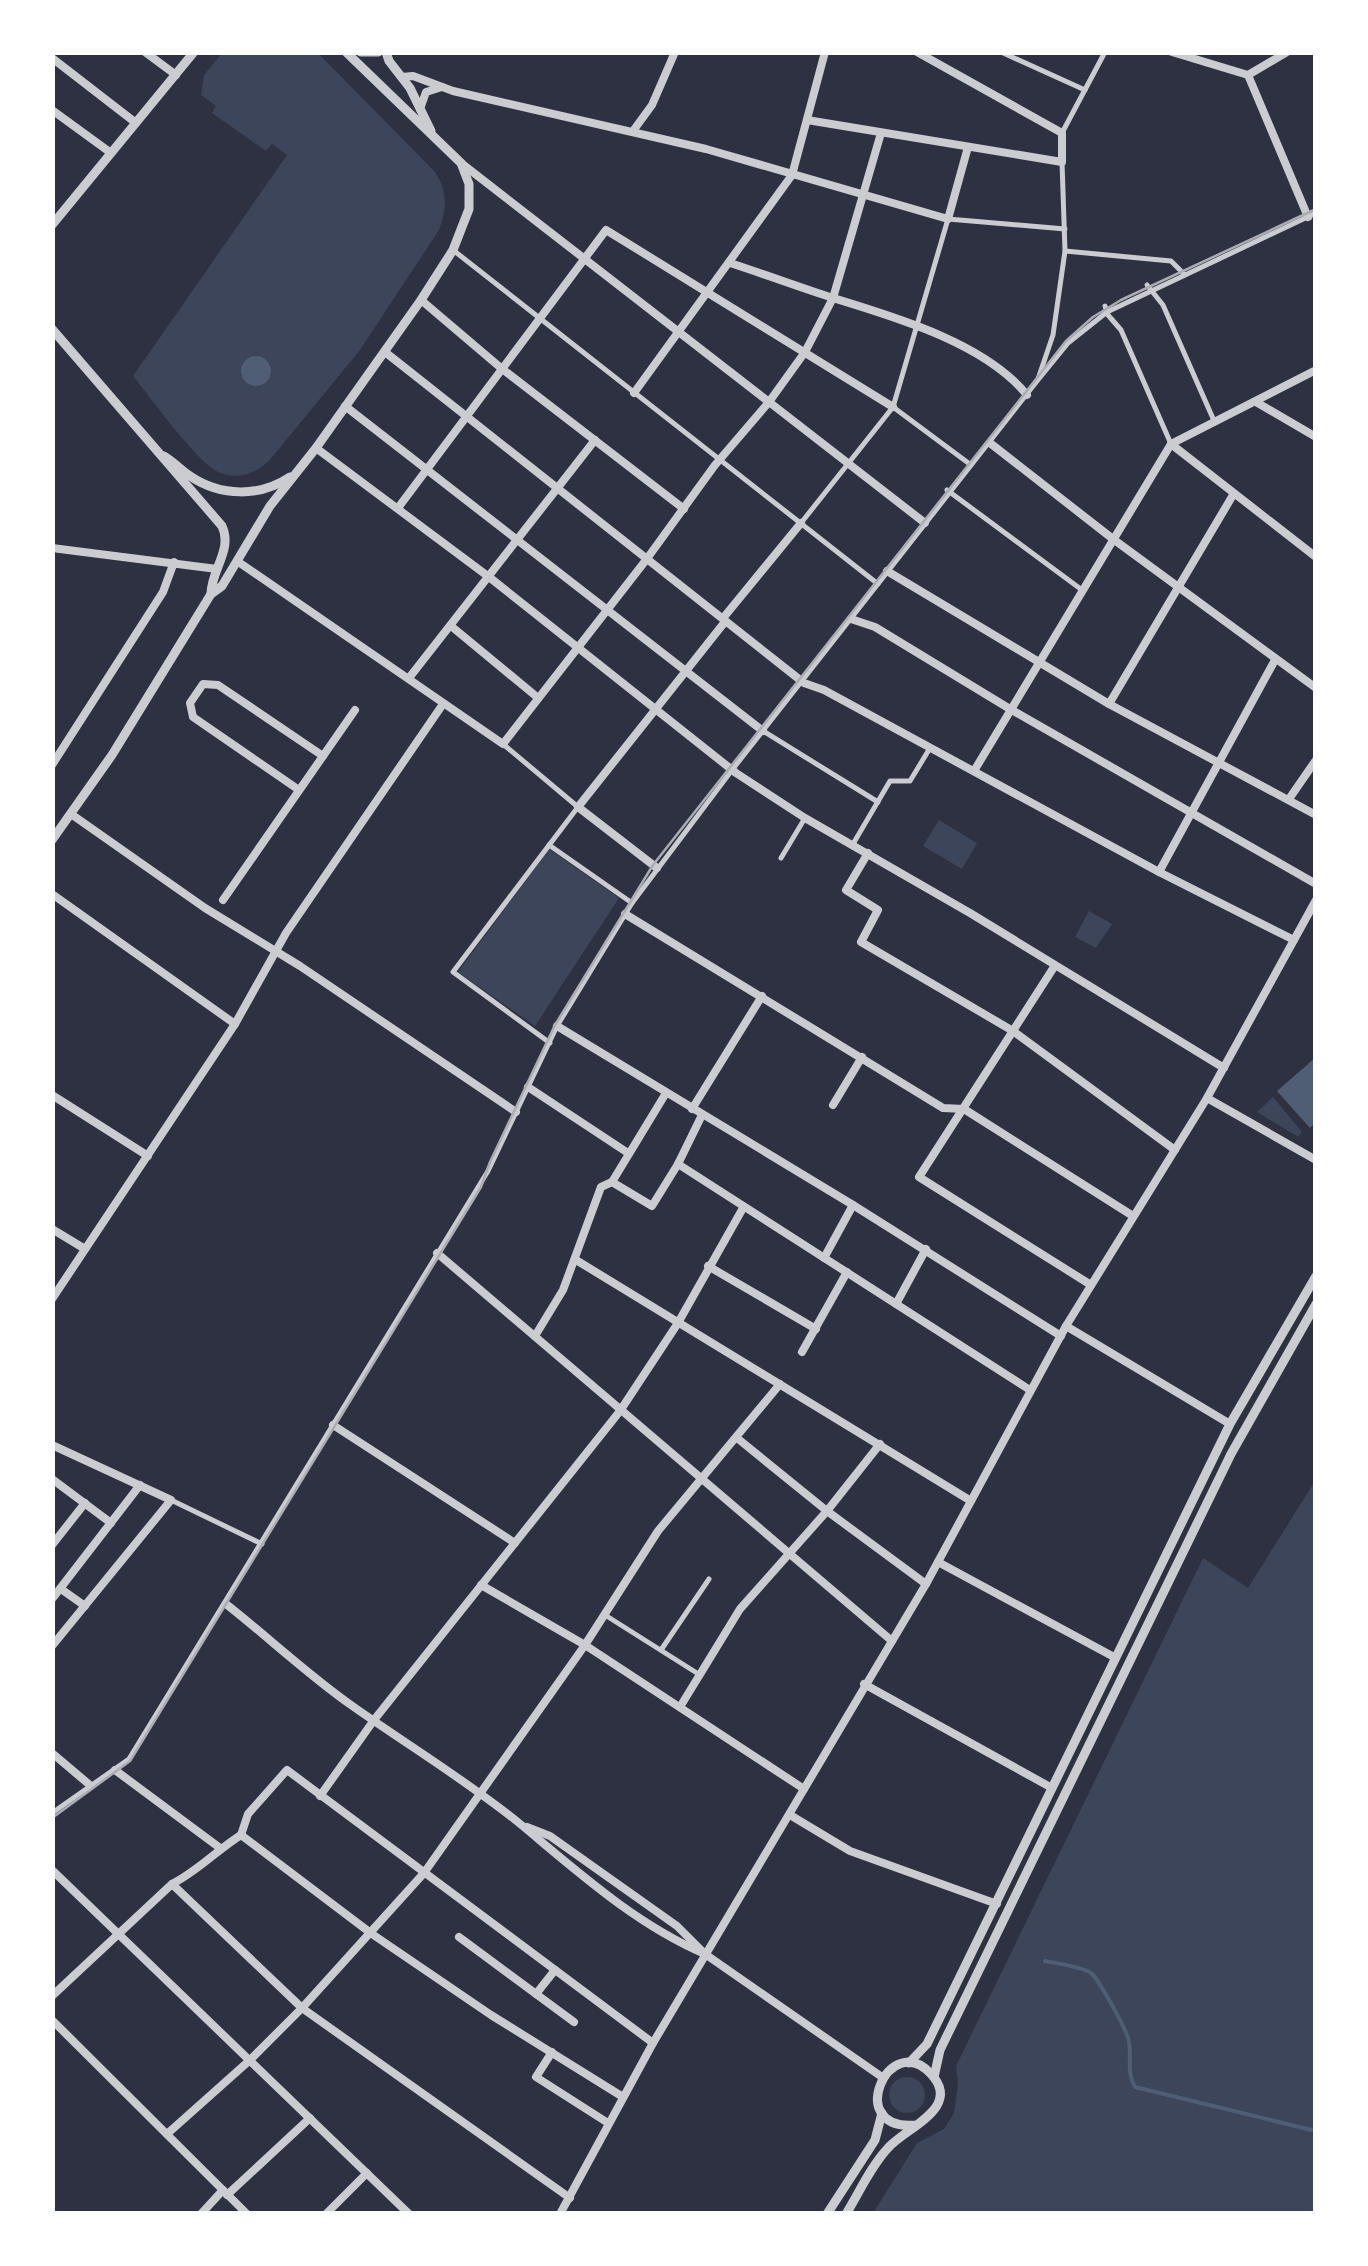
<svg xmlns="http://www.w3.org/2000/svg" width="1368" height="2266" font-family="'Varela Round',sans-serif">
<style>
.green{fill:#3c4559}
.water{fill:#4f5d75}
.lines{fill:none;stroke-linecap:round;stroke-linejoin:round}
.stream{stroke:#4f5d75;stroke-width:4}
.pedestrian{stroke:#caccd0;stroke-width:5}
.minor{stroke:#caccd0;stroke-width:8}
.tertiary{stroke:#caccd0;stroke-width:9}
.tram{stroke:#abadb3;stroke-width:2.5}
</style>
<rect width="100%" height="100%" fill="#2d3142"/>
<g class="green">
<path d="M222 53H318L435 172C448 193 447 207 439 230L360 350 269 461C254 474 238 481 218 472 196 461 151 398 133 376L287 155 272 144 266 151 212 113 216 106 201 95 204 75Z"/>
<polygon points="939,820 977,843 962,869 923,846"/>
<polygon points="549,849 619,898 535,1026 458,972"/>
<polygon points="1089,911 1112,924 1096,948 1075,937"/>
<polygon points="1273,1097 1302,1132 1298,1137 1257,1112"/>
<polygon points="1315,1481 1315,2213 873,2213 917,2143 944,2129 954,2113 958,2083 956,2066 1203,1558 1248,1588"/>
<circle cx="907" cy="2095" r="18"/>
</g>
<g class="water">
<circle cx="256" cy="371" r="15"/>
<polygon points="1315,1058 1315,1123 1310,1128 1277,1091"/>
</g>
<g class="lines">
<path class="stream" d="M1045 1961C1059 1964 1080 1966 1091 1973 1098 1978 1128 2032 1129 2042 1132 2059 1126 2071 1135 2087L1316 2131"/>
<g class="pedestrian">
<polyline points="1001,52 1085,90"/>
<polyline points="1062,133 1105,52"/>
<polyline points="1062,162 1065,251"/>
<polyline points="453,250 878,584"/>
<polyline points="1147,285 1163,305 1215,423"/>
<polyline points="1105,306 1108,315 1121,330 1171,444"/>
<polyline points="1038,379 1053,335 1065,251 1171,261 1184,274"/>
<polyline points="893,407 971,465"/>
<polyline points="947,490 1082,590"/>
<polyline points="801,523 893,407 948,219 1065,229"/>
<polyline points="763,731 878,802"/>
<polyline points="503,744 578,807 453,972 550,1043"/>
<polyline points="853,844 890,781 910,781 930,748"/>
<polyline points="549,845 632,903"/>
<polyline points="781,858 805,818"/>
<polyline points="171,1500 262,1544"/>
<polyline points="605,1615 700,1675"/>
<polyline points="661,1650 709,1579"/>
<polyline points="52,1813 129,1759 488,1171 557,1026 632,903 732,770 1037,381 1068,343 1107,312 1316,213"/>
</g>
<g class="minor">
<polyline points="145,52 176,75"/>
<polyline points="1172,52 1248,75 1287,52"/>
<polyline points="52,58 136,123"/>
<polyline points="1248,75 1308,217"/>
<polyline points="402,77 413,76 453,91 706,149 948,219 968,147"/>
<polyline points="420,109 426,92 442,87"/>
<polyline points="52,110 111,153"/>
<polyline points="807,120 1062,162 1062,133 917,52"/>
<polyline points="633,131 652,105 675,52"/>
<polyline points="461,163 925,523"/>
<path d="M730 263C764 274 799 287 833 298 895 317 985 343 1027 395"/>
<polyline points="421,300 501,368 684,509"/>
<polyline points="385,352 804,683 824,690 1159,872 1294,940"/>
<polyline points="634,393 792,175 825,52"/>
<polyline points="1256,402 1316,437"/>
<polyline points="345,406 763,731"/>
<polyline points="990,443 1113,539 1316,688"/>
<polyline points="1171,444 1316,557"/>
<polyline points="316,448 489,577 736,773 805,818 970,913 1224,1068"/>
<polyline points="398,508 606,230 893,407"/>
<polyline points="52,548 217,569"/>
<polyline points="237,561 503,744 646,560 715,465 769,402 805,352 833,298 881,133"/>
<polyline points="887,571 1109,704 1316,815"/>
<polyline points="724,617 801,523"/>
<polyline points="851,619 875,627 1010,709 1316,884"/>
<polyline points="451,626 537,697"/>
<polyline points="409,678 595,440"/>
<polyline points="1109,704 1233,495"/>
<polyline points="52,765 163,592 174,562"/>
<polyline points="974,771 1171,444 1316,370"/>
<polyline points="299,790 193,717 190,703 203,684 218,685 323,756"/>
<polyline points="1289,799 1316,760"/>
<polyline points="71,814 205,908 300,966 516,1112"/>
<polyline points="868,853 846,890 878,910 861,942 1013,1031 1175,1150"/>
<polyline points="657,868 578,807 724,623"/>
<polyline points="1159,872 1275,660"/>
<polyline points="52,894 235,1024"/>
<polyline points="223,900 355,710"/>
<polyline points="625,914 943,1108 964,1109 1133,1216"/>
<polyline points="1054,967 919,1177 1091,1285"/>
<polyline points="557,1026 853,1205 1061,1336"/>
<polyline points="528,1087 628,1153"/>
<polyline points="666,1093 612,1182 652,1206 678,1164 702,1115"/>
<polyline points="52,1095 148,1156"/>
<polyline points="1207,1098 1316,1160"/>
<polyline points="833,1105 862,1057"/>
<polyline points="692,1109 762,996"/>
<polyline points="678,1164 1030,1390"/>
<polyline points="52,1229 85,1249"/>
<polyline points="437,1253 892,1641"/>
<polyline points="824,1258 853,1205"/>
<polyline points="576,1260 971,1501"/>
<polyline points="708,1266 816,1329"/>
<polyline points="52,1299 235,1024 286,933 443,704"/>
<polyline points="896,1304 926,1249"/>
<polyline points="1066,1326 1230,1424"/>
<polyline points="535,1336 563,1290 601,1187 612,1182"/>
<polyline points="802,1352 847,1272"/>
<polyline points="333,1425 515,1543"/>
<polyline points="737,1438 827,1511 926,1584"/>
<polyline points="52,1445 171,1500 52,1646"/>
<polyline points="52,1479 111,1523"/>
<polyline points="52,1545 85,1503"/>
<polyline points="938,1562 1114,1657"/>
<polyline points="481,1585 585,1645 804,1789"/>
<polyline points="61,1589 85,1606"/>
<polyline points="52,1599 140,1485"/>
<path d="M226 1604C268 1637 307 1674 351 1705 406 1744 466 1780 519 1823 577 1871 635 1924 705 1954"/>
<polyline points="864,1684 1052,1788"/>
<polyline points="680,1707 740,1609 827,1511 880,1444"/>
<polyline points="52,1753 91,1786"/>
<polyline points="115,1770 220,1848"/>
<polyline points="320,1796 374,1720 620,1411 678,1323 743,1208"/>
<polyline points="790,1815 850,1851 997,1904"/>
<polyline points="527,1827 550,1836 677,1926 705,1954 882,2077"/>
<polyline points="241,1835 248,1814 287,1770 653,2043"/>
<polyline points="241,1835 372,1934 491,2015 623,2097"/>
<polyline points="52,1870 409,2214"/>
<polyline points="172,1884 302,2008 570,2198"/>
<polyline points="459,1937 574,2022"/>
<polyline points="536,1994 555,1970"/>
<path d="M52 1996 172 1884C198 1871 217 1850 241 1835"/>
<polyline points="52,2020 247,2214"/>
<polyline points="552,2052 536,2077 608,2123"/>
<polyline points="167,2134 250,2060 302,2008 424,1873 585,1645 658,1531 780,1384"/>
<polyline points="227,2195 310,2118"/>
<polyline points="201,2214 223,2190"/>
<polyline points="326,2214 367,2173"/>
<polyline points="560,2214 653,2043 926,1584 1066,1326 1207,1098 1316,900"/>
</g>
<g class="tertiary">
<polyline points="361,52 378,52"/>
<polyline points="386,52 389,61 410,88 431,131"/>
<polyline points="52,225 194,52"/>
<path d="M52 329 222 526C233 550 211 570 211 594"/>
<path d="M164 456C174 462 181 470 190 476 221 497 260 497 290 477"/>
<polyline points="52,840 112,755 211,594 222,586 270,506 316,448 421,300 453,250 469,209 469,184 461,163 346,52"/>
<polyline points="909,2063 927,2044 1230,1424 1316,1276"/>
<polyline points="934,2077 940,2050 1231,1454 1316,1304"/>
<polyline points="827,2214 875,2140 882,2113"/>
<path d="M846 2214C859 2193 871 2166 888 2148 905 2128 963 2108 931 2074 889 2028 843 2132 916 2125"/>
</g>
<polyline class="tram" points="52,1818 130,1761 481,1187 490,1162 555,1025 653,865 1066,341 1093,317 1121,300 1316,209"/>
</g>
<rect width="1368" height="2266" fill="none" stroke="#ffffff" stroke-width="110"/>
</svg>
